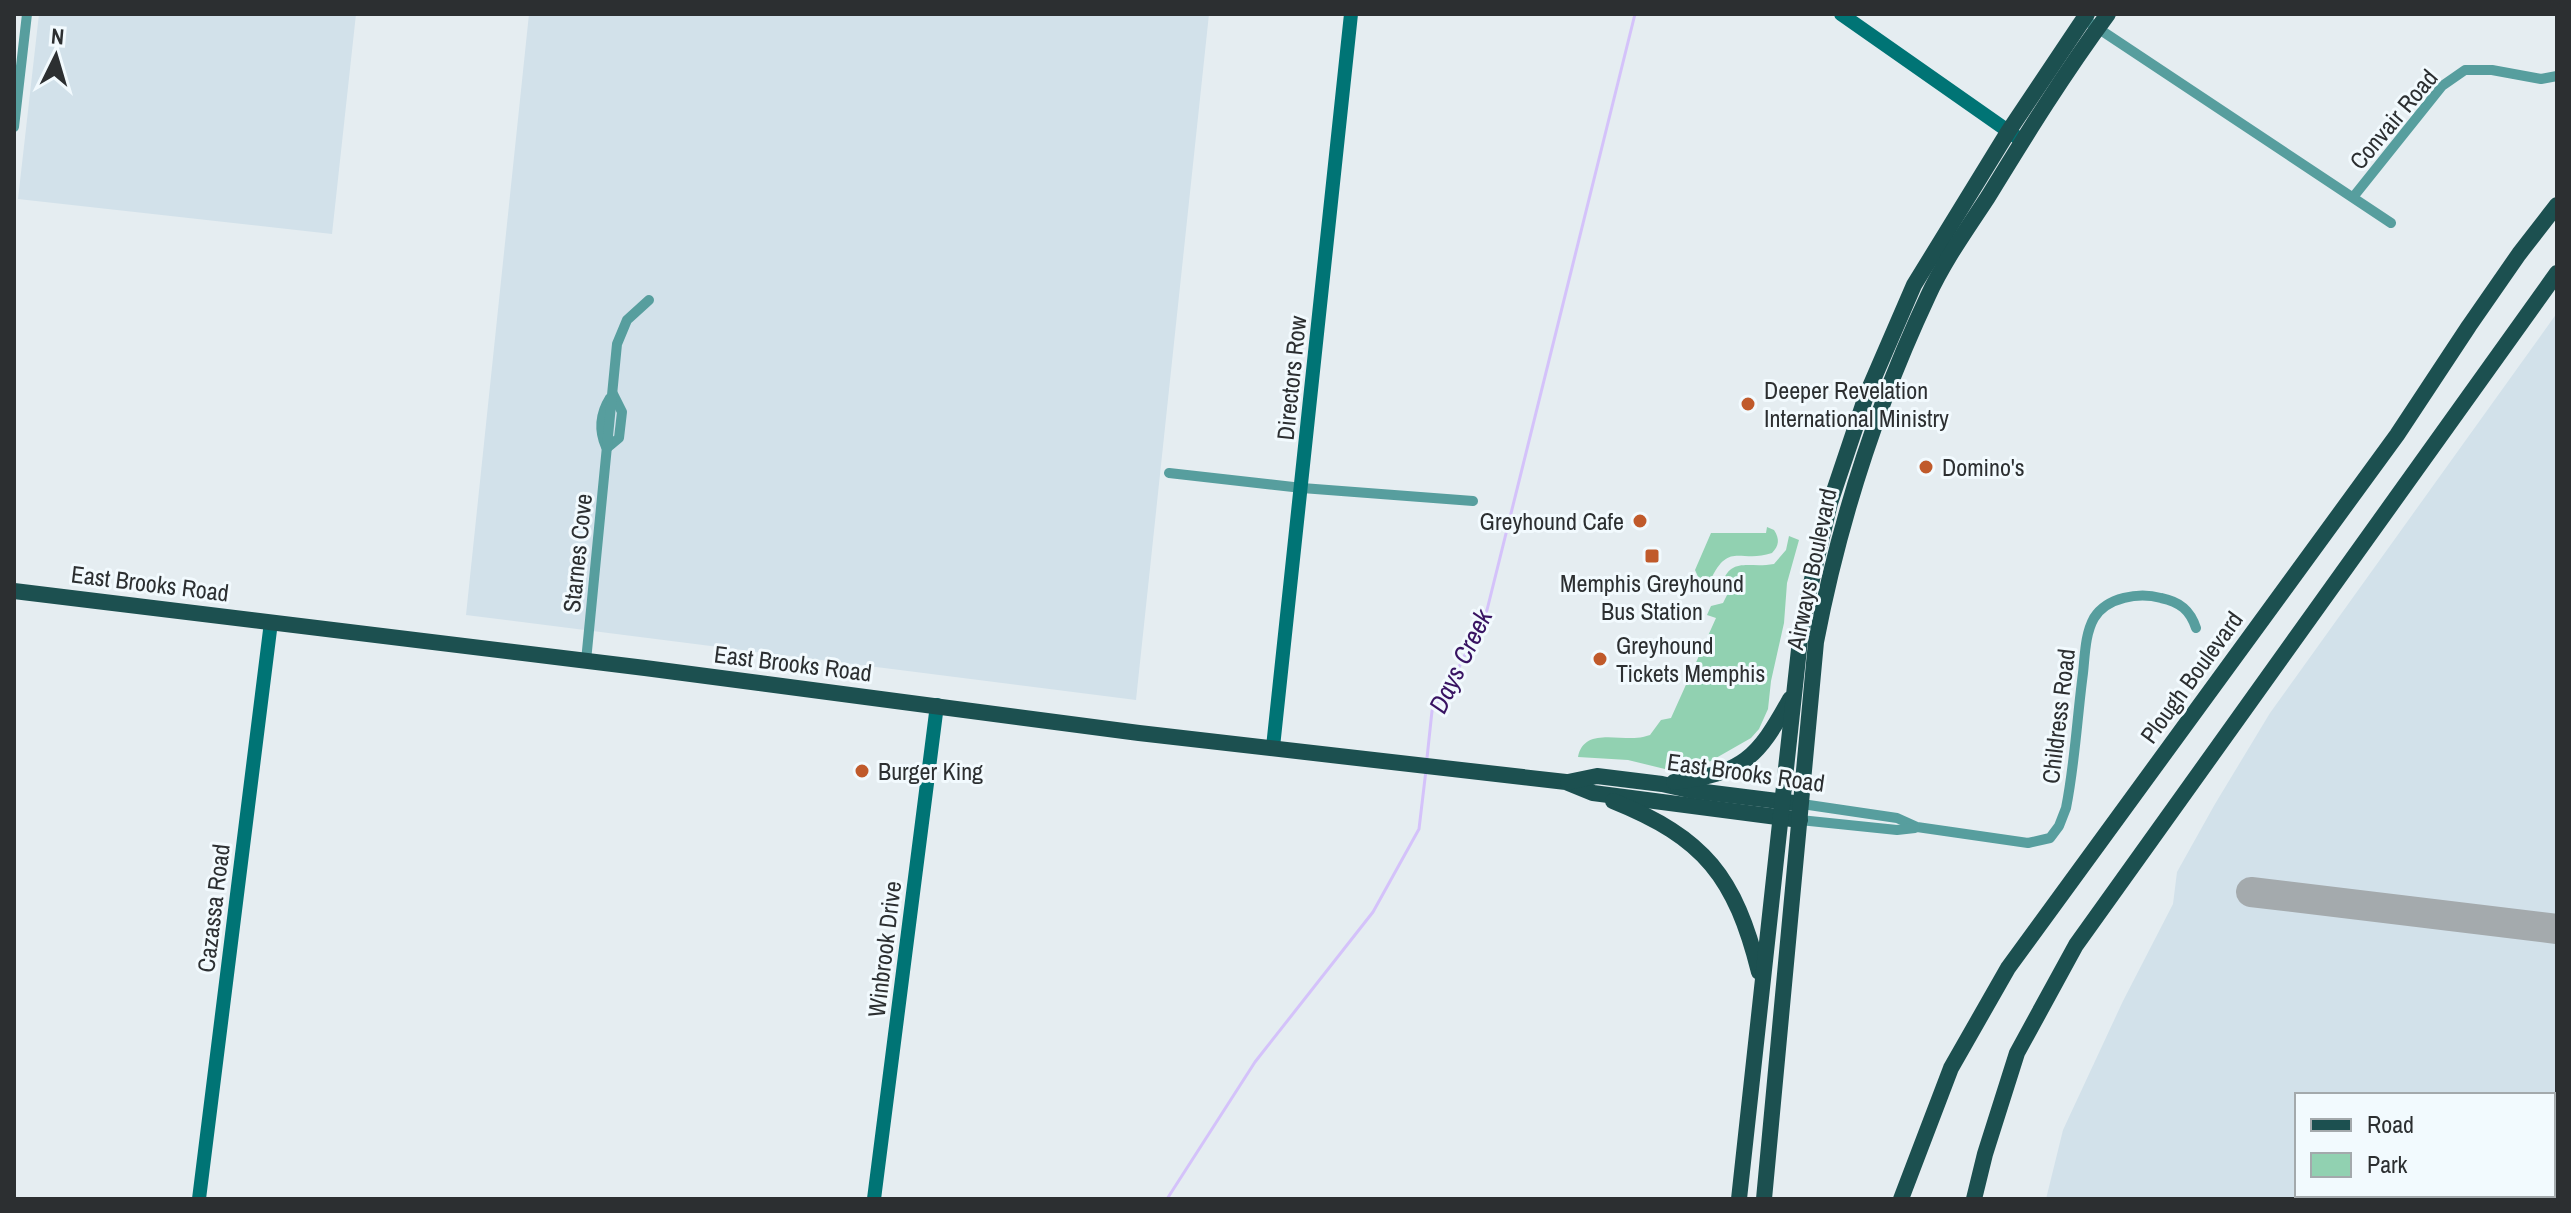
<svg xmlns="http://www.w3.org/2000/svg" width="2571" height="1213" font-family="'Archivo Narrow',sans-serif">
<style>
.built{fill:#d2e1ea;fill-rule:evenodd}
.green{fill:#91d1b1}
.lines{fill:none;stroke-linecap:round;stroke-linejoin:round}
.stream{stroke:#d4c2fa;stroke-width:3}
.taxiway{stroke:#a4aaad;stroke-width:30}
.street{stroke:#579e9e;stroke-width:10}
.secondary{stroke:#007475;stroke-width:14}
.primary{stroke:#1c5050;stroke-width:16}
.poi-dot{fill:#c05a2b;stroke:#f2fafe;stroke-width:3}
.labels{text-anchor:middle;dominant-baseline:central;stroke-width:6;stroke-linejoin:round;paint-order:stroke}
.street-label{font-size:24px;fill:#2c2f31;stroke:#f2fafe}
.poi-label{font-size:24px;fill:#2c2f31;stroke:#f2fafe;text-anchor:start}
.water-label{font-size:26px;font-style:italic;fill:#381362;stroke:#f2fafe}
</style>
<rect width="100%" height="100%" fill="#e5edf1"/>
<g class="built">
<polygon points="39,14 356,14 332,234 18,199"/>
<polygon points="529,14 1209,14 1136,700 466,615"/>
<path d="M2557 313V1199H2046L2063 1130 2123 1001 2173 904 2177 872 2215 804 2270 713ZM2553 1095V1195H2297V1095Z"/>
</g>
<g class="green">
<path d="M1767 527 1774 530C1780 539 1779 546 1772 553 1740 564 1729 540 1710 581L1703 576 1699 579 1695 570 1711 533H1766Z"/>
<path d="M1789 536 1799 540 1787 583 1784 623 1771 681 1768 709 1759 729 1751 738 1702 766 1687 771 1669 770 1628 760 1578 757C1584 726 1621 742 1643 737L1650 735 1661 720 1671 718 1716 618 1707 615 1711 606 1723 603 1730 589 1721 588C1729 555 1748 569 1774 564L1786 550Z"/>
</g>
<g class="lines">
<g class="stream">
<polyline points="1427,758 1432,711 1459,667 1487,610 1635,14"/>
<polyline points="1167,1199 1255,1062 1373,912 1419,829 1426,770"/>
</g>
<polyline class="taxiway" points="2251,892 2557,929"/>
<g class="street">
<polyline points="2084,19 2391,223"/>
<polyline points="14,127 27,14"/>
<polyline points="2354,196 2442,86 2465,70 2492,70 2541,79 2557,76"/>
<path d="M606 447C598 429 600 414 610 398"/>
<polyline points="607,448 619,438 622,412 613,394"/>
<polyline points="1169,473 1302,488 1473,501"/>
<polyline points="586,661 617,344 627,320 649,300"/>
<path d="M1802 804 1897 818 1917 827 2028 843 2050 838 2059 826 2066 808C2075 763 2077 718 2083 673 2085 655 2085 634 2094 618 2107 597 2139 592 2161 598 2180 602 2190 610 2196 628"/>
<polyline points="1800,820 1897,830 1915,828"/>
</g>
<g class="secondary">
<polyline points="1841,14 2018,138"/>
<polyline points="1273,747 1351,14"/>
<polyline points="199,1199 271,622"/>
<polyline points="874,1199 937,705"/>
</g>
<g class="primary">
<polyline points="14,591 645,668 1139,733 1566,782 1593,793 1800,820"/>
<polyline points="1568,782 1597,776 1662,784 1689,790 1794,803"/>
<path d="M1674 782C1743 773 1757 759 1790 699"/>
<path d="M1613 801C1705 838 1735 877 1759 972"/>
<polyline points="1739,1199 1800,640 1809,592 1830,503 1866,396 1914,285 2008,132 2087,14"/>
<path d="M1764 1199 1816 642C1839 522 1876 407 1928 296 1944 261 1967 229 1988 197 2026 135 2065 72 2108 14"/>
<polyline points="1901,1199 1951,1068 2008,968 2397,435 2469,326 2519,254 2557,205"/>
<polyline points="1974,1199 1985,1154 2017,1053 2076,945 2557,273"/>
</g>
</g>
<g class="poi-dot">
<circle cx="1748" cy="404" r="8"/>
<circle cx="1926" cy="467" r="8"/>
<circle cx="1640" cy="521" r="8"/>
<rect x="1644" y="548" width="16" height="16" rx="4"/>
<circle cx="1600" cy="659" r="8"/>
<circle cx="862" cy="771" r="8"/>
</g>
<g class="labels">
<g class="street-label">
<text transform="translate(2393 119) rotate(-50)">Convair Road</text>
<text transform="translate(1291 378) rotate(-84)">Directors Row</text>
<text transform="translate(577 553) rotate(-84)">Starnes Cove</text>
<text transform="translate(1811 569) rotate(-78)">Airways Boulevard</text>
<text transform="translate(150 583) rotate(7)">East Brooks Road</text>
<text transform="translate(793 663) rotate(7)">East Brooks Road</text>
<text transform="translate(2191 677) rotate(-54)">Plough Boulevard</text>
<text transform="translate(2058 716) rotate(-83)">Childress Road</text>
<text transform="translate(1746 772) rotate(8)">East Brooks Road</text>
<text transform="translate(213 908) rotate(-83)">Cazassa Road</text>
<text transform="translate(884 949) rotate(-83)">Winbrook Drive</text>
</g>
<g class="poi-label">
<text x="1764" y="390">Deeper Revelation<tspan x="1764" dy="28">International Ministry</tspan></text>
<text x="1942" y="467">Domino's</text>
<text x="1624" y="521" text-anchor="end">Greyhound Cafe</text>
<text x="1652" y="583" text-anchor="middle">Memphis Greyhound<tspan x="1652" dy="28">Bus Station</tspan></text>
<text x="1616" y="645">Greyhound<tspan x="1616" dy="28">Tickets Memphis</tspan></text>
<text x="878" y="771">Burger King</text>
</g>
<g class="water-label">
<text transform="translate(1460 661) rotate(-64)">Days Creek</text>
</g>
</g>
<rect width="2571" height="1213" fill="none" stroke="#2c2f31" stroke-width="32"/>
<rect x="2295" y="1093" width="260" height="104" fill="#f2fafe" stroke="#a3a9ac" stroke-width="2"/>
<rect x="2311" y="1119" width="40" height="12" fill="#1c5050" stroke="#a3a9ac" stroke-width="2"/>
<text x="2367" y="1133" font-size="24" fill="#2c2f31">Road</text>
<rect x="2311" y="1153" width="40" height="24" fill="#91d1b1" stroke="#a3a9ac" stroke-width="2"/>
<text x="2367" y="1173" font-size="24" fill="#2c2f31">Park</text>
<g transform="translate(56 56) rotate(5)" stroke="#f2fafe" stroke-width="6" paint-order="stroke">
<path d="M0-6L14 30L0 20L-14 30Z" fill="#2c2f31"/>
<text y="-12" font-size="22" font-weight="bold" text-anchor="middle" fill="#2c2f31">N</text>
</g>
</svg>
